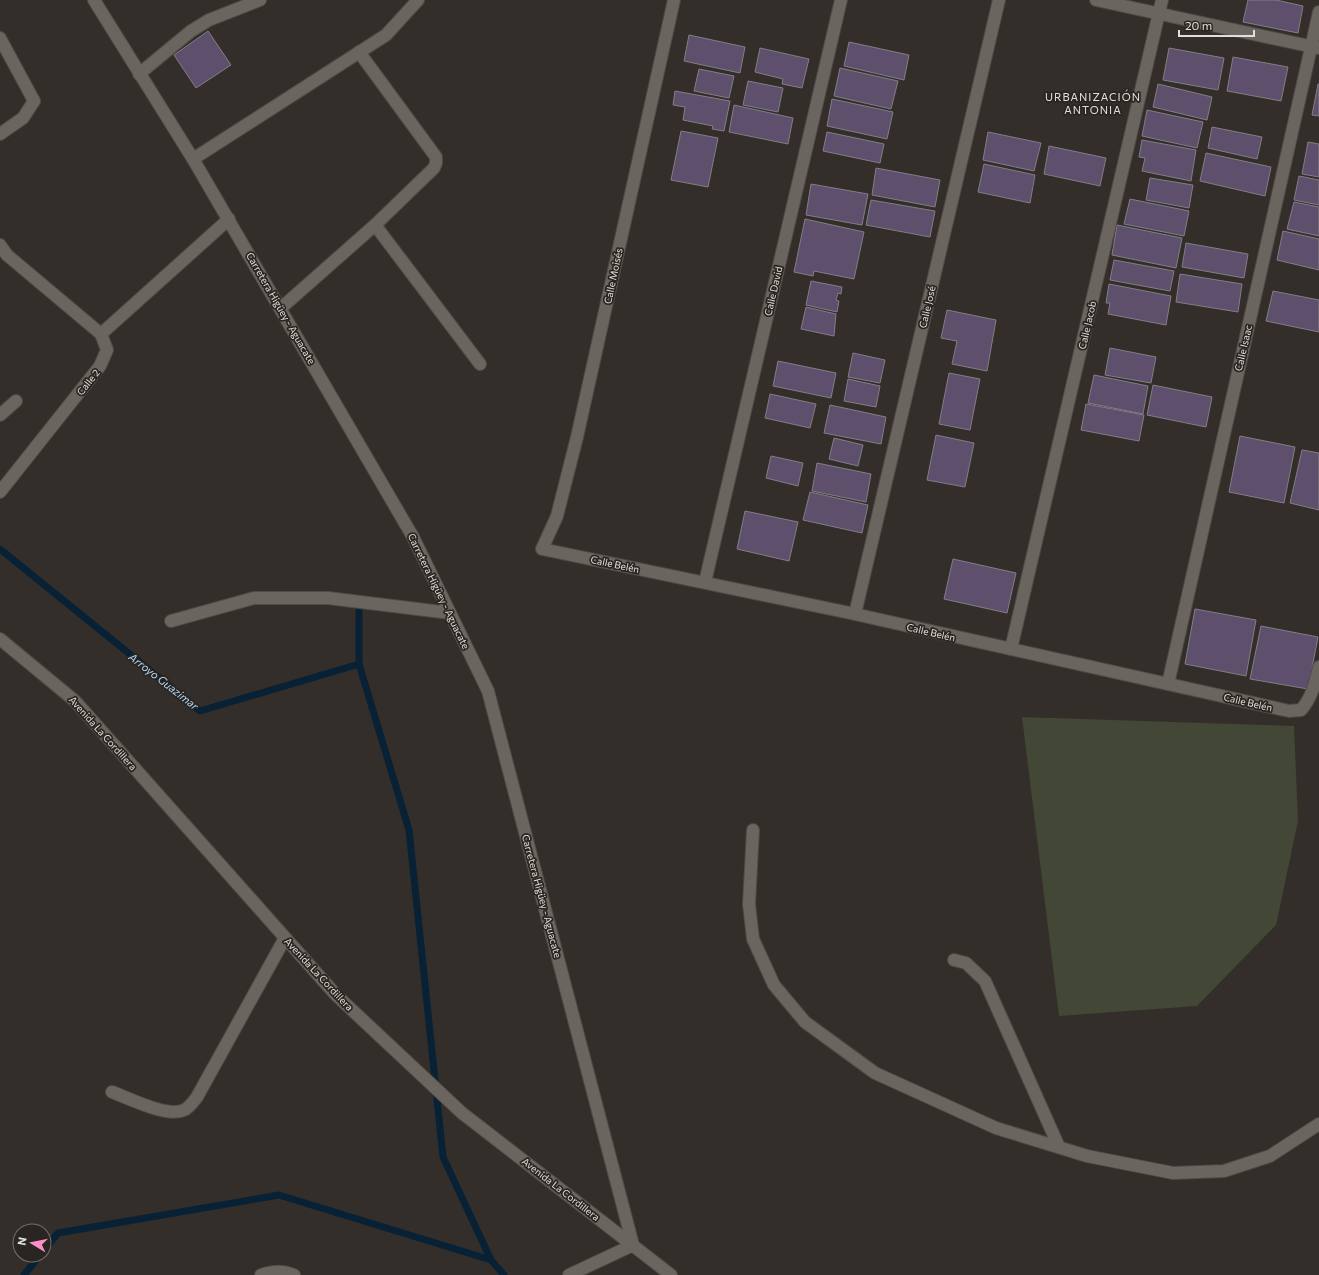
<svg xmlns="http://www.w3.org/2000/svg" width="1319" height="1275" font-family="Commissioner,sans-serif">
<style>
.green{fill:#434735}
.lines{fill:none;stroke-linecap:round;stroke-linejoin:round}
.stream{stroke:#092135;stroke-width:7}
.building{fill:#5e506d;stroke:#817e85}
.service-casing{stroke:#4e4a46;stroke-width:14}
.minor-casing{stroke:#4e4a46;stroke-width:14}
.secondary-casing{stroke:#4e4a46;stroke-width:14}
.service{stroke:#6a655f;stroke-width:12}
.minor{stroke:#6a655f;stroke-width:12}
.secondary{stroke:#6a655f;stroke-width:12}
.labels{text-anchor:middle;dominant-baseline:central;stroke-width:3.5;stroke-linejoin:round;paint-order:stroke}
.street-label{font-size:10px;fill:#e1dedb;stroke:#292520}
.neighbourhood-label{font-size:11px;letter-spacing:1px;fill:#e1dedb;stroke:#292520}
.water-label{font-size:11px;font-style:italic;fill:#b3d8fb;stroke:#292520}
</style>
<rect width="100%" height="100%" fill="#332e29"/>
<polygon class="green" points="1022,717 1294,726 1298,821 1276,925 1197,1006 1059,1016"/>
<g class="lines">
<g class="stream">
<polyline points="0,549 200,711 359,664"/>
<polyline points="359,611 359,664 409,830 443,1157 491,1260 504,1275"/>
<polyline points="44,1250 58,1233 279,1195 491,1260"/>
<polyline points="24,1275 40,1255"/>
</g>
</g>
<g class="building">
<polygon points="1248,0 1276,0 1303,6 1298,33 1243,22"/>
<polygon points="208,31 231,65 196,88 174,55"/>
<polygon points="689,35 745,47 740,73 684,61"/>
<polygon points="849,42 909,55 904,80 844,66"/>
<polygon points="760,48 809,59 802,88 782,84 783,79 755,72"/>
<polygon points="1169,48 1224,58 1218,90 1163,80"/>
<polygon points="1233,57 1288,67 1281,101 1227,91"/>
<polygon points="840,68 898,81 891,109 834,96"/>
<polygon points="699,69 734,76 729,98 694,91"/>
<polygon points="748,81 783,88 778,112 743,105"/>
<polygon points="1158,84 1212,97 1207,120 1153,107"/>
<polygon points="1318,84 1319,84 1319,116 1312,115"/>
<polygon points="675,91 730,101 724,131 712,129 713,126 683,120 685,107 673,105"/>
<polygon points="832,99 893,112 887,139 827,126"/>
<polygon points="734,105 793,118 788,144 729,132"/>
<polygon points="1147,110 1203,122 1197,148 1142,136"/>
<polygon points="1212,127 1262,137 1257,159 1208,148"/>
<polygon points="681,131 718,138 708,187 671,180"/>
<polygon points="827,132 884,144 880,163 823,151"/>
<polygon points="988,132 1041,143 1034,171 983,160"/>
<polygon points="1142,140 1196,150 1191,181 1142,171 1145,158 1139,157"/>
<polygon points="1308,142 1319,144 1319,177 1302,174"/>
<polygon points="1049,146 1106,158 1100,186 1044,174"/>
<polygon points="1206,153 1271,167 1265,196 1200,181"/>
<polygon points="984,164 1035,175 1030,203 978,192"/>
<polygon points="876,168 940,180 935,207 872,195"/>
<polygon points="1299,176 1319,180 1319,205 1294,200"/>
<polygon points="1150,178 1193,185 1189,208 1146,200"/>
<polygon points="811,184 868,194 862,225 806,215"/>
<polygon points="1130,199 1189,211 1184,236 1124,224"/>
<polygon points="871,200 935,211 930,237 866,225"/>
<polygon points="1294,202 1319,207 1319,236 1287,229"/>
<polygon points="805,219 864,232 854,279 814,271 813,276 794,272"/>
<polygon points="1117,225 1182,238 1176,268 1112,255"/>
<polygon points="1283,231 1319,239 1319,270 1277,260"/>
<polygon points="1186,243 1248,254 1244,278 1182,267"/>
<polygon points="1114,260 1174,271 1170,291 1110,280"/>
<polygon points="1180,274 1242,284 1238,312 1176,302"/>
<polygon points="811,281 842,287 841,294 838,293 836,300 839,301 837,312 806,305"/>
<polygon points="1109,284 1171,296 1166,325 1108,314 1110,303 1106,303"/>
<polygon points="1273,291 1319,300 1319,332 1266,321"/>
<polygon points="806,307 836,314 834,336 801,329"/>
<polygon points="947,310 996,320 987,371 952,364 957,341 941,338"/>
<polygon points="1110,348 1156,357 1151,383 1105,375"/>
<polygon points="853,353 885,360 880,383 848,377"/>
<polygon points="778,361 836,373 831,398 773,386"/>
<polygon points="949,373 980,379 970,430 939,424"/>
<polygon points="1094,375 1148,386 1143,414 1088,403"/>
<polygon points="848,379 880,386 876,407 844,401"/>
<polygon points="1153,385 1212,397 1206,427 1147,415"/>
<polygon points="770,394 816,404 810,428 765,418"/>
<polygon points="1086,404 1144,415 1139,441 1081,430"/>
<polygon points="830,405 886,417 881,444 824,433"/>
<polygon points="936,435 974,443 965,487 927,480"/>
<polygon points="1240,436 1295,447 1284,503 1229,492"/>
<polygon points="834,438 863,445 858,466 829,459"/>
<polygon points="1302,450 1319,453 1319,510 1290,503"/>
<polygon points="771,456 803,463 798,486 766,478"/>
<polygon points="817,463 871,474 866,502 812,491"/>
<polygon points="810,492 868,505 862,533 803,520"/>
<polygon points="745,511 798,522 789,561 737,549"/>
<polygon points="953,559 1016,573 1007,613 944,599"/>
<polygon points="1195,609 1256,620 1246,676 1185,664"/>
<polygon points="1261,626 1318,637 1308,689 1250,679"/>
</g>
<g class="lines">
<defs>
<g id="service">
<polyline points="0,134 23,118 34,101"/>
<polyline points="0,245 7,255 101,334 107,350 100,366 0,492"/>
<polyline points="101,334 229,219"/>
<polyline points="0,415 16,401"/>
<polyline points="171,621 254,598 328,598 450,613"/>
<polyline points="753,830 749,904 753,939 774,985 805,1022 875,1073 996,1128 1087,1156 1173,1173 1224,1171 1270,1156 1319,1124"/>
<polyline points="954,960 966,963 985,981 1059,1147"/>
</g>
<g id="minor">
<polyline points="94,0 193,159 413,537 488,691 633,1245 569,1275"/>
<path d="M674 0 577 437 557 516 542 549 850 613 1289 711 1301 710C1312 697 1315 684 1319 667"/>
<polyline points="1096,0 1318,48"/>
<polyline points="0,38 34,101"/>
<polyline points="139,74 191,31 209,20 260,0"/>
<polyline points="193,159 386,35 418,0"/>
<polyline points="375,225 480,364"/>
<polyline points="281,308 375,225 434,168 436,163 436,157 359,52"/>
<polyline points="705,582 841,0"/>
<polyline points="855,614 999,0"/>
<polyline points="1011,649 1162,0"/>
<polyline points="1168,684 1319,12"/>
<path d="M112 1092C129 1098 167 1118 184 1110 189 1108 194 1101 197 1097L285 938"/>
<path d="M261 1275C272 1271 283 1270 294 1275"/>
</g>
<polyline id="secondary" points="0,639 75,701 336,995 462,1113 671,1275"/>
</defs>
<use href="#service" class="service-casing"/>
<use href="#minor" class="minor-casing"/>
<use href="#secondary" class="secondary-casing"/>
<use href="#service" class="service"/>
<use href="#minor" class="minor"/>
<use href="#secondary" class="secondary"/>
</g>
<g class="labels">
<g class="street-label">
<text transform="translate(613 276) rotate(-78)">Calle Moisés</text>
<text transform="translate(773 291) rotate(-77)">Calle David</text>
<text transform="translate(927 307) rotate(-77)">Calle José</text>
<text transform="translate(281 308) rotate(60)">Carretera Higüey - Aguacate</text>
<text transform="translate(1087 325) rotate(-77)">Calle Jacob</text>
<text transform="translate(1243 348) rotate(-77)">Calle Isaac</text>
<text transform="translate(88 382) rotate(-51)">Calle 2</text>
<text transform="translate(615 564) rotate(12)">Calle Belén</text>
<text transform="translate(439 591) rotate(64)">Carretera Higüey - Aguacate</text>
<text transform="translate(931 632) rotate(13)">Calle Belén</text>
<text transform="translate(1248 702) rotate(13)">Calle Belén</text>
<text transform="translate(103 733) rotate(48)">Avenida La Cordillera</text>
<text transform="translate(542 896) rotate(75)">Carretera Higüey - Aguacate</text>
<text transform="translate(319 974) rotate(47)">Avenida La Cordillera</text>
<text transform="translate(561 1189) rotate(38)">Avenida La Cordillera</text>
</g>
<g class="neighbourhood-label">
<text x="1093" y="96">URBANIZACIÓN<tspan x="1093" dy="13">ANTONIA</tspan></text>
</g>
<g class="water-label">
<text transform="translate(164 681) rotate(38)">Arroyo Guazimar</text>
</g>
</g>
<g transform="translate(32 1243) rotate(280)"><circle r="19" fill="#292520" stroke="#736f6b"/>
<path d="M0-3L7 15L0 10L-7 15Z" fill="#fa8fc7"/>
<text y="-6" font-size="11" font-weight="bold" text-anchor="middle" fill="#e1dedb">N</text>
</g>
<path d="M1179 30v6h75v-6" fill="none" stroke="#e1dedb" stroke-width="2"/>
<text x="1185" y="30" font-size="12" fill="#e1dedb" stroke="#292520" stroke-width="3" paint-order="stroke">20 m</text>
</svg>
